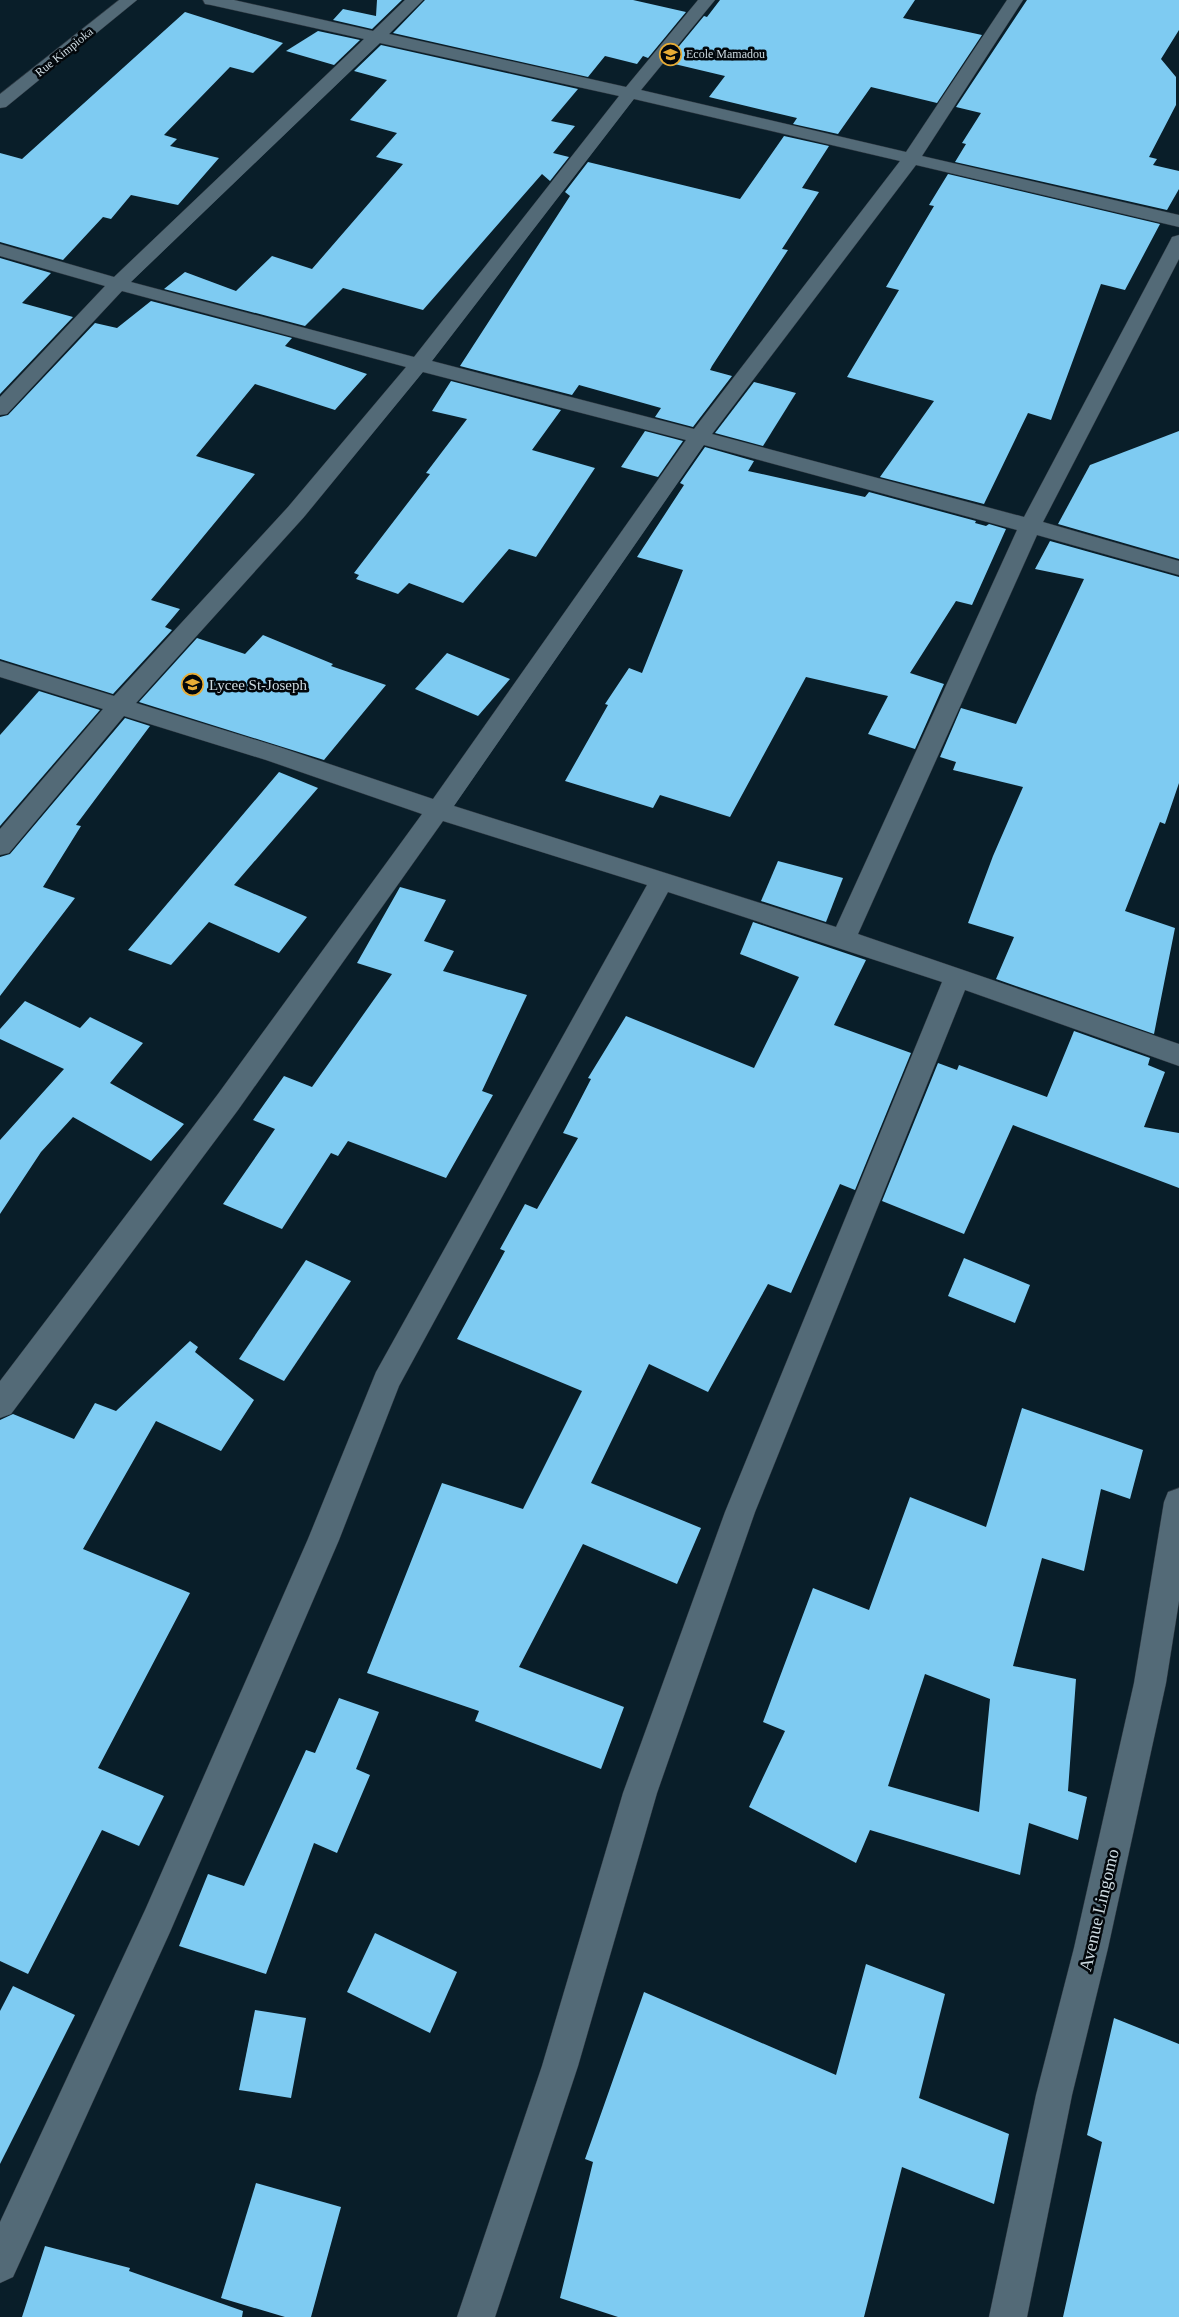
<svg xmlns="http://www.w3.org/2000/svg" width="1179" height="2317" font-family="Georgia,serif">
<style>
.building{fill:#7ecbf2;fill-rule:evenodd}
.lines{fill:none;stroke-linecap:round;stroke-linejoin:round}
.minor-casing{stroke:#2d363f;stroke-width:1}
.minor{fill:#536a77;fill-rule:evenodd}
.labels{text-anchor:middle;dominant-baseline:central;stroke-width:5;stroke-linejoin:round;paint-order:stroke}
.far-street-label{font-size:12px;fill:#cddae1;stroke:#02070b}
.far-poi-label{font-size:12px;fill:#cddae1;stroke:#02070b;text-anchor:start}
.poi-label{font-size:15px;fill:#cddae1;stroke:#02070b;text-anchor:start}
.near-street-label{font-size:18px;fill:#cddae1;stroke:#02070b}
</style>
<rect width="100%" height="100%" fill="#091e29"/>
<g class="building">
<polygon points="377,0 402,0 372,29 333,20 343,9 376,16"/>
<polygon points="425,0 633,0 686,12 648,58 643,56 637,64 605,56 588,77 393,33"/>
<polygon points="720,0 915,0 903,18 982,35 937,103 871,87 838,134 793,124 797,118 709,97 725,76 666,62 704,16 707,17"/>
<polygon points="1027,0 1179,0 1179,30 1161,59 1176,77 1176,105 1149,157 1157,159 1153,165 1179,171 1179,189 1167,210 955,162 966,144 962,143 981,113 956,107"/>
<polygon points="185,12 283,43 253,73 230,67 164,135 177,139 170,146 219,158 178,205 131,195 111,219 103,217 63,260 0,242 0,153 22,159"/>
<polygon points="318,31 360,40 334,65 286,51"/>
<polygon points="381,45 578,89 551,121 575,126 553,153 569,157 550,181 542,174 423,310 343,288 305,326 164,289 185,272 236,291 272,256 312,269 403,164 376,157 397,133 350,120 387,80 354,71"/>
<polygon points="784,136 829,146 802,188 819,192 782,249 788,250 712,366 710,370 732,376 693,427 655,417 661,408 579,385 572,395 460,366 570,196 565,192 588,162 740,199"/>
<polygon points="948,174 1160,224 1125,290 1101,284 1051,420 1028,413 984,504 880,477 934,401 847,377 899,290 886,287 934,206 929,205"/>
<polygon points="0,258 51,273 22,303 73,317 0,394"/>
<polygon points="151,301 292,338 285,346 367,374 335,410 255,384 196,456 255,474 151,600 180,609 165,627 172,630 113,694 0,659 0,417 8,415 95,323 117,328"/>
<polygon points="451,381 561,410 532,450 595,468 536,557 509,549 463,603 409,583 398,594 356,579 359,575 354,573 430,474 426,473 467,419 432,411"/>
<polygon points="754,382 796,393 763,446 715,433"/>
<polygon points="645,431 683,441 658,477 621,467"/>
<polygon points="1179,431 1179,559 1058,524 1090,465"/>
<polygon points="705,447 754,461 748,471 865,497 869,492 976,521 975,523 986,526 989,524 1006,529 972,605 956,601 910,673 944,684 915,749 868,734 888,696 806,677 730,817 660,795 653,808 565,781 608,705 605,704 629,668 642,673 683,570 637,557 684,485 680,483"/>
<polygon points="1050,541 1179,577 1179,783 1165,824 1160,822 1125,911 1175,928 1154,1034 996,979 1014,937 968,923 993,856 1023,787 953,770 956,762 940,757 961,708 1016,724 1084,579 1035,569"/>
<polygon points="263,635 333,664 331,666 386,685 324,760 139,702 197,638 245,654"/>
<polygon points="447,653 510,679 478,716 415,689"/>
<polygon points="39,691 100,710 0,826 0,735"/>
<polygon points="125,718 150,726 76,825 81,826 43,887 75,898 0,996 0,857 10,854"/>
<polygon points="279,772 318,788 234,885 307,917 279,953 209,922 171,965 128,950"/>
<polygon points="778,861 843,878 826,922 761,901"/>
<polygon points="400,887 446,900 424,941 454,951 443,971 527,995 482,1091 493,1095 446,1178 348,1141 338,1156 331,1153 282,1229 223,1204 275,1129 253,1120 284,1076 312,1087 392,974 357,963"/>
<polygon points="753,922 866,960 834,1025 911,1053 855,1190 840,1184 791,1293 768,1284 708,1392 649,1364 591,1483 701,1528 677,1584 583,1544 519,1667 624,1707 601,1769 475,1721 479,1711 367,1673 442,1483 523,1509 582,1391 457,1339 505,1251 500,1249 525,1204 537,1209 578,1138 563,1133 591,1079 588,1078 626,1016 754,1068 799,977 740,954"/>
<polygon points="25,1001 80,1028 90,1017 143,1043 110,1083 184,1124 151,1161 73,1117 41,1152 0,1214 0,1140 64,1069 0,1039 0,1029"/>
<polygon points="1074,1031 1150,1058 1148,1065 1165,1072 1144,1127 1179,1133 1179,1188 1013,1125 964,1234 882,1201 938,1063 957,1070 959,1065 1047,1097"/>
<polygon points="964,1258 1030,1285 1015,1323 948,1296"/>
<polygon points="306,1260 351,1281 284,1381 239,1359"/>
<polygon points="190,1341 198,1347 195,1352 254,1400 221,1451 156,1421 83,1549 190,1593 98,1768 164,1796 139,1846 102,1830 28,1974 0,1961 0,1420 13,1414 74,1439 95,1403 116,1411"/>
<path d="M1022 1408 1143 1450 1130 1499 1101 1489 1084 1571 1042 1558 1013 1666 1076 1679 1068 1791 1087 1797 1078 1840 1029 1823 1020 1875 870 1830 856 1863 749 1807 785 1731 763 1722 813 1588 869 1610 910 1497 986 1527ZM925 1674 990 1699 979 1812 888 1786Z"/>
<polygon points="339,1698 379,1712 356,1769 370,1775 337,1853 314,1843 266,1974 179,1946 208,1874 244,1886 306,1750 315,1753"/>
<polygon points="375,1933 457,1972 430,2033 347,1992"/>
<polygon points="866,1964 945,1994 919,2098 1009,2134 994,2204 902,2167 864,2317 618,2317 560,2298 593,2162 585,2159 644,1992 836,2075"/>
<polygon points="13,1986 75,2015 0,2164 0,2011"/>
<polygon points="255,2010 306,2018 291,2098 239,2090"/>
<polygon points="1114,2018 1179,2044 1179,2317 1063,2317 1102,2142 1087,2135"/>
<polygon points="256,2183 341,2207 311,2317 285,2317 221,2298"/>
<polygon points="45,2246 130,2268 129,2271 243,2311 242,2317 22,2317"/>
</g>
<g class="lines">
<defs>
<g id="minor">
<polygon points="119,0 137,0 6,107 0,108 0,94"/>
<path d="M203 0H234L373 31 405 0H423L389 34 626 87 698 0H715L641 90 906 152 1007 0H1023L922 156 1179 215V227L916 165 712 434 1024 517 1170 241 1172 237 1179 235V259L1043 522 1179 561V575L1037 535 858 934 1179 1044V1066L965 990 755 1512 657 1793 578 2066 495 2317H457L542 2066 623 1793 725 1512 942 982 668 892 399 1386 339 1540 170 1932 13 2277 0 2283V2222L146 1908 308 1539 376 1372 647 885 443 821 238 1110 11 1414 0 1418V1381L218 1094 422 814 266 760 124 716 9 853 0 855V829L103 709 0 677V661L114 696 288 507 406 367 122 291 7 414 0 415V397L105 286 0 256V244L114 277 364 39 211 5 205 4ZM380 43 619 96 414 357 131 282ZM634 99 900 161 694 429 432 361ZM423 372 686 440 433 799 282 748 136 703 304 517ZM704 445 1017 530 836 927 454 806Z"/>
<polygon points="1179,1488 1179,1601 1166,1683 1108,1948 1072,2095 1027,2317 989,2317 1036,2095 1074,1948 1134,1683 1164,1502 1168,1492"/>
</g>
</defs>
<use href="#minor" class="minor-casing"/>
<use href="#minor" class="minor"/>
</g>
<defs>
<symbol id="school-ring" viewBox="-11 -11 22 22"><circle r="9.5" fill="#02070b" stroke="#e7ac36" stroke-width="1.5"/><path d="M0-5L7-2L0 1L-7-2ZM-4 1L0 2.5L4 1V4Q0 6-4 4Z" fill="#e7ac36"/></symbol>
</defs>
<g fill-rule="evenodd">
<use href="#school-ring" x="658" y="42" width="25" height="25"/>
<use href="#school-ring" x="180" y="672" width="25" height="25"/>
</g>
<g class="labels">
<g class="far-street-label">
<text transform="translate(64 52) rotate(-39)">Rue Kimpioka</text>
</g>
<g class="far-poi-label">
<text x="686" y="54">Ecole Mamadou</text>
</g>
<g class="poi-label">
<text x="209" y="685">Lycee St-Joseph</text>
</g>
<g class="near-street-label">
<text transform="translate(1099 1910) rotate(-77)">Avenue Lingomo</text>
</g>
</g>
</svg>
